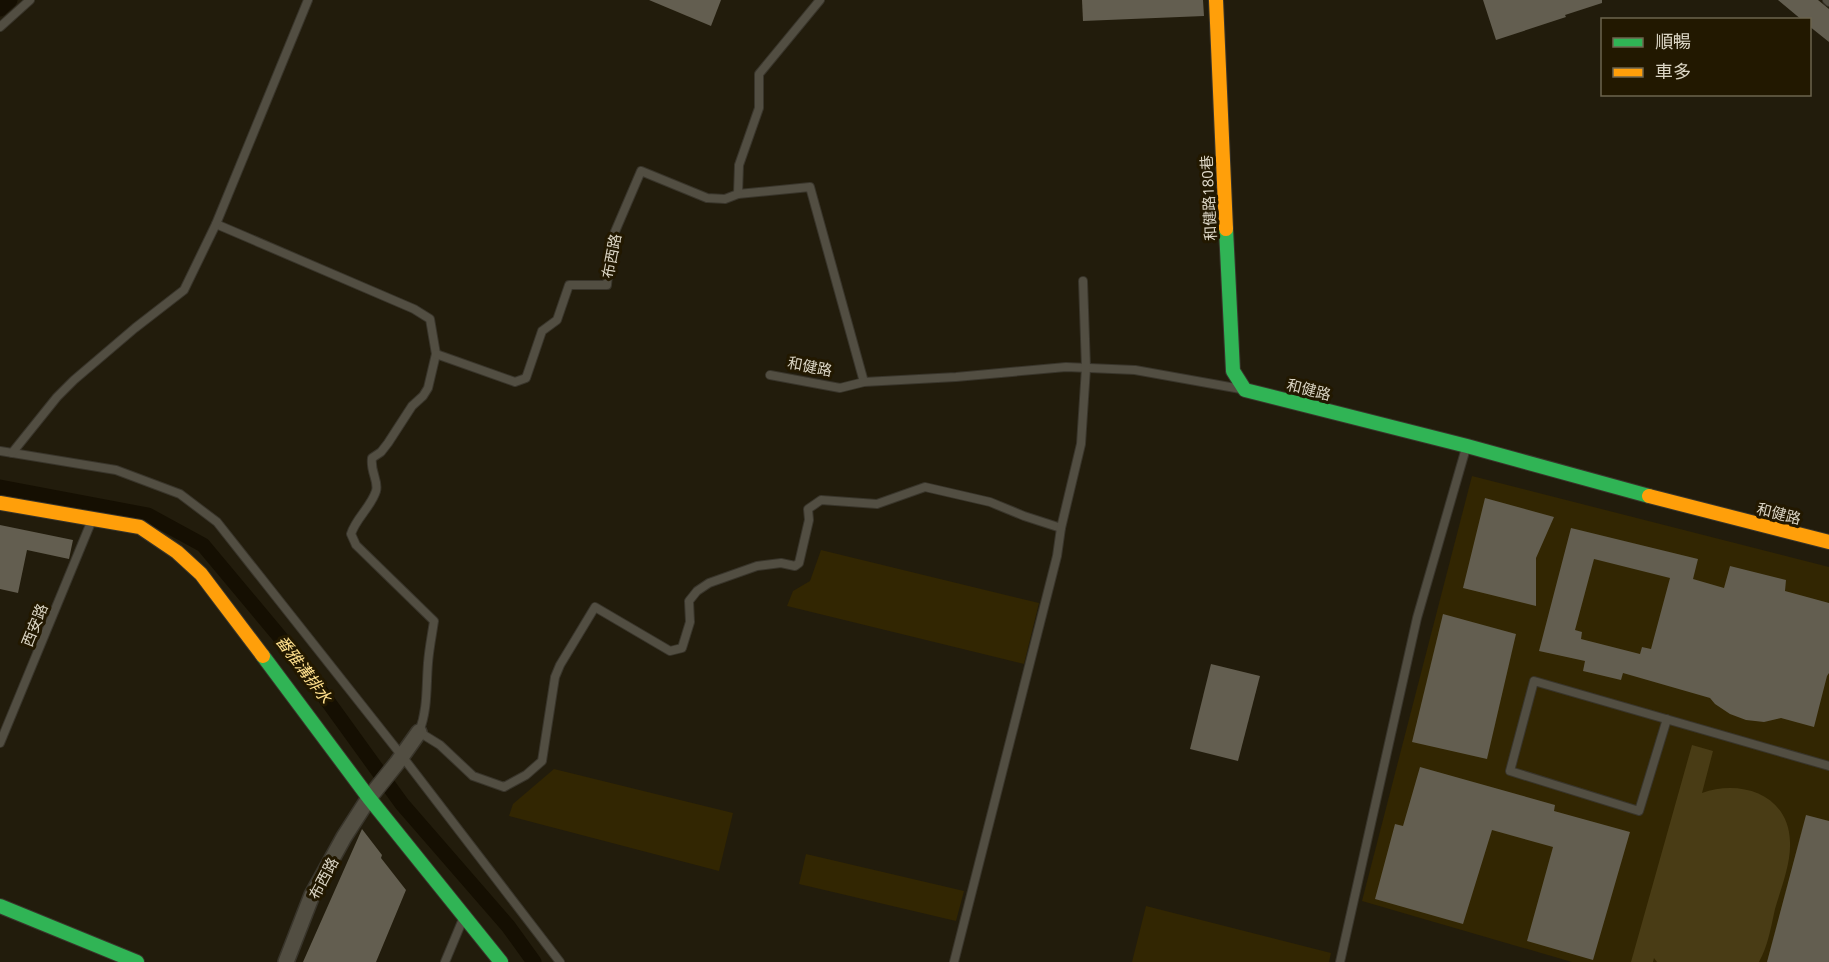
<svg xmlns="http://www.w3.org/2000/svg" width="1829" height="962" font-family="'Noto Sans','Noto Sans TC',sans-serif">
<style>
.built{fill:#322602}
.green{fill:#493c15}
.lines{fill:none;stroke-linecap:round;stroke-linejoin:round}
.canal{stroke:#150f02;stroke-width:15}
.building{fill:#635e50;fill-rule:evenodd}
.lane-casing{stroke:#39352b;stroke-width:10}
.street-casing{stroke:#39352b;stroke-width:18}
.fast-casing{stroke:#39352b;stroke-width:16}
.slow-casing{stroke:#39352b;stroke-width:16}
.lane{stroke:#524e42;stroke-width:8}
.street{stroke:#524e42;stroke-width:15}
.fast{stroke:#30b455;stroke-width:14}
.slow{stroke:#ff9f0a;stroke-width:14}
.labels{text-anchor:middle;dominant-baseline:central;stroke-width:6;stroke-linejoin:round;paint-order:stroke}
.street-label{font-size:15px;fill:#dbd5c4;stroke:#221800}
.water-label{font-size:16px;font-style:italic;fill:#ffe08c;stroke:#221800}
</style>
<rect width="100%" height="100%" fill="#221c0c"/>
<g class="built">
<polygon points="1472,476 1829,567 1829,962 1572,962 1362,901"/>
<polygon points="821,550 1039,603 1024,664 787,606 793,591 810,581"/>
<polygon points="554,769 733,813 719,871 509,816 513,804"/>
<polygon points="806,854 964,891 956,921 799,884"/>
<polygon points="1146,906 1331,953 1329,962 1132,962"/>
</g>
<path class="green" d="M1692 745 1713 751 1702 793C1740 779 1789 794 1790 842 1791 864 1781 888 1775 909 1771 927 1768 946 1759 962H1657L1654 958 1653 962H1631Z"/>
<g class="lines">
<g class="canal">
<polyline points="0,9 10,0"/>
<polyline points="0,487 148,515 203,545 290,649 402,804 508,926 534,962"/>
</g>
</g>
<g class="building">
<polygon points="649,0 721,0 711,26"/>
<polygon points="1082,0 1203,0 1204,16 1083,21"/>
<polygon points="1483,0 1602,0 1602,3 1565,15 1566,17 1496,40"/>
<polygon points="1778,0 1818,0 1829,9 1829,42 1809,26 1809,20 1802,20"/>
<polygon points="1485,498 1554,517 1536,558 1536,606 1463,588"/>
<polygon points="0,525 73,540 69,559 27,550 18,593 0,589"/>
<path d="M1571 528 1698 559 1693 579 1724 588 1730 566 1786 580 1785 591 1829 603V673L1827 676 1814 727 1781 718 1764 722 1746 720 1730 714 1715 704 1710 698 1623 673 1621 680 1583 671 1585 661 1539 651ZM1594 559 1670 578 1651 649 1642 647 1640 654 1581 639 1582 632 1575 630Z"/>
<polygon points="1443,614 1516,634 1487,759 1412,742"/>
<polygon points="1211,664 1260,676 1238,761 1190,749"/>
<polygon points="1420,767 1555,805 1554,811 1630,832 1593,960 1527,941 1553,847 1492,830 1463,924 1375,899 1395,824 1403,826"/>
<polygon points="1806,815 1829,821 1829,962 1767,962"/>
<polygon points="362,829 382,855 381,858 406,890 376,962 303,962"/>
</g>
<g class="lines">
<defs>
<g id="lane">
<polyline points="820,0 759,74 759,108 739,165 738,194 810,187 864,382"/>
<polyline points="1827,0 1829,2"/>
<polyline points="0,27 30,0"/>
<path d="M216 224 414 309 430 319 436 354 428 388 423 396 412 406 388 443 381 452 372 458C370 472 379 481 376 491 371 507 356 518 351 534L356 545 434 621C432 635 429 649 428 663 426 687 428 709 419 732L440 745 473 776 504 787 526 775 542 761 555 677 560 665 595 607 670 651 682 648 690 622 689 601 697 591 709 583 757 566 781 563 795 566 799 563 809 520 808 509 821 500 877 504 925 487 990 502 1024 516 1061 528"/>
<polyline points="436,354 515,382 526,378 542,331 557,320 569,285 607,285 611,241 641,171 707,198 725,199 738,194"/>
<polyline points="770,375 840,388 864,382 956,377 1066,367 1135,370 1241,389"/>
<polyline points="0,451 116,470 180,494 217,522 402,756 560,962"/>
<polyline points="12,453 57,397 74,380 135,328 184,290 216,224 308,0"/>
<polyline points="1667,719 1639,811 1510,771 1534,681 1829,766"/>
<polyline points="0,743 92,520"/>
<polyline points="445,962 463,919"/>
<polyline points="954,962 1057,556 1061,528 1081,444 1086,368 1083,281"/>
<polyline points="1340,962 1417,618 1466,448"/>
</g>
<polyline id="street" points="286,962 312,895 344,837 369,798 397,763 419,732"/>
<g id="fast">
<polyline points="1226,229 1233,371 1245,390 1467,446 1649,496"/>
<polyline points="263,656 369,798 501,962"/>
<polyline points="0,906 137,962"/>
</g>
<g id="slow">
<polyline points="1216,0 1226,229"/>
<polyline points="1649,496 1829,542"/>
<polyline points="0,503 140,527 177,552 201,574 263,656"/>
</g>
</defs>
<use href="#lane" class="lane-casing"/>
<use href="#street" class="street-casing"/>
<use href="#fast" class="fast-casing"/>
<use href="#slow" class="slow-casing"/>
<use href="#lane" class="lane"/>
<use href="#street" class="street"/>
<use href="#fast" class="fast"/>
<use href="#slow" class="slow"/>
</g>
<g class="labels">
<g class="street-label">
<text transform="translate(1208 198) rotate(-93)">和健路180巷</text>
<text transform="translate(611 256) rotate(-79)">布西路</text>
<text transform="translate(810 366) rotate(11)">和健路</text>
<text transform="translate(1309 389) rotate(14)">和健路</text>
<text transform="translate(1779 513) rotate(14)">和健路</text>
<text transform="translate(34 625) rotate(-68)">西安路</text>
<text transform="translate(323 878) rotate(-62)">布西路</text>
</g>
<g class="water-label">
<text transform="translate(304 669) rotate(53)">番雅溝排水</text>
</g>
</g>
<rect x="1601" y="18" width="210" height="78" fill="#221800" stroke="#6c644e" stroke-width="1.5"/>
<rect x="1613" y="38" width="30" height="9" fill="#30b455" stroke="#6c644e" stroke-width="1.5"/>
<text x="1655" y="48" font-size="18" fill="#dbd5c4">順暢</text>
<rect x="1613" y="68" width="30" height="9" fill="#ff9f0a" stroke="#6c644e" stroke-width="1.5"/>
<text x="1655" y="78" font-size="18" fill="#dbd5c4">車多</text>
</svg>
